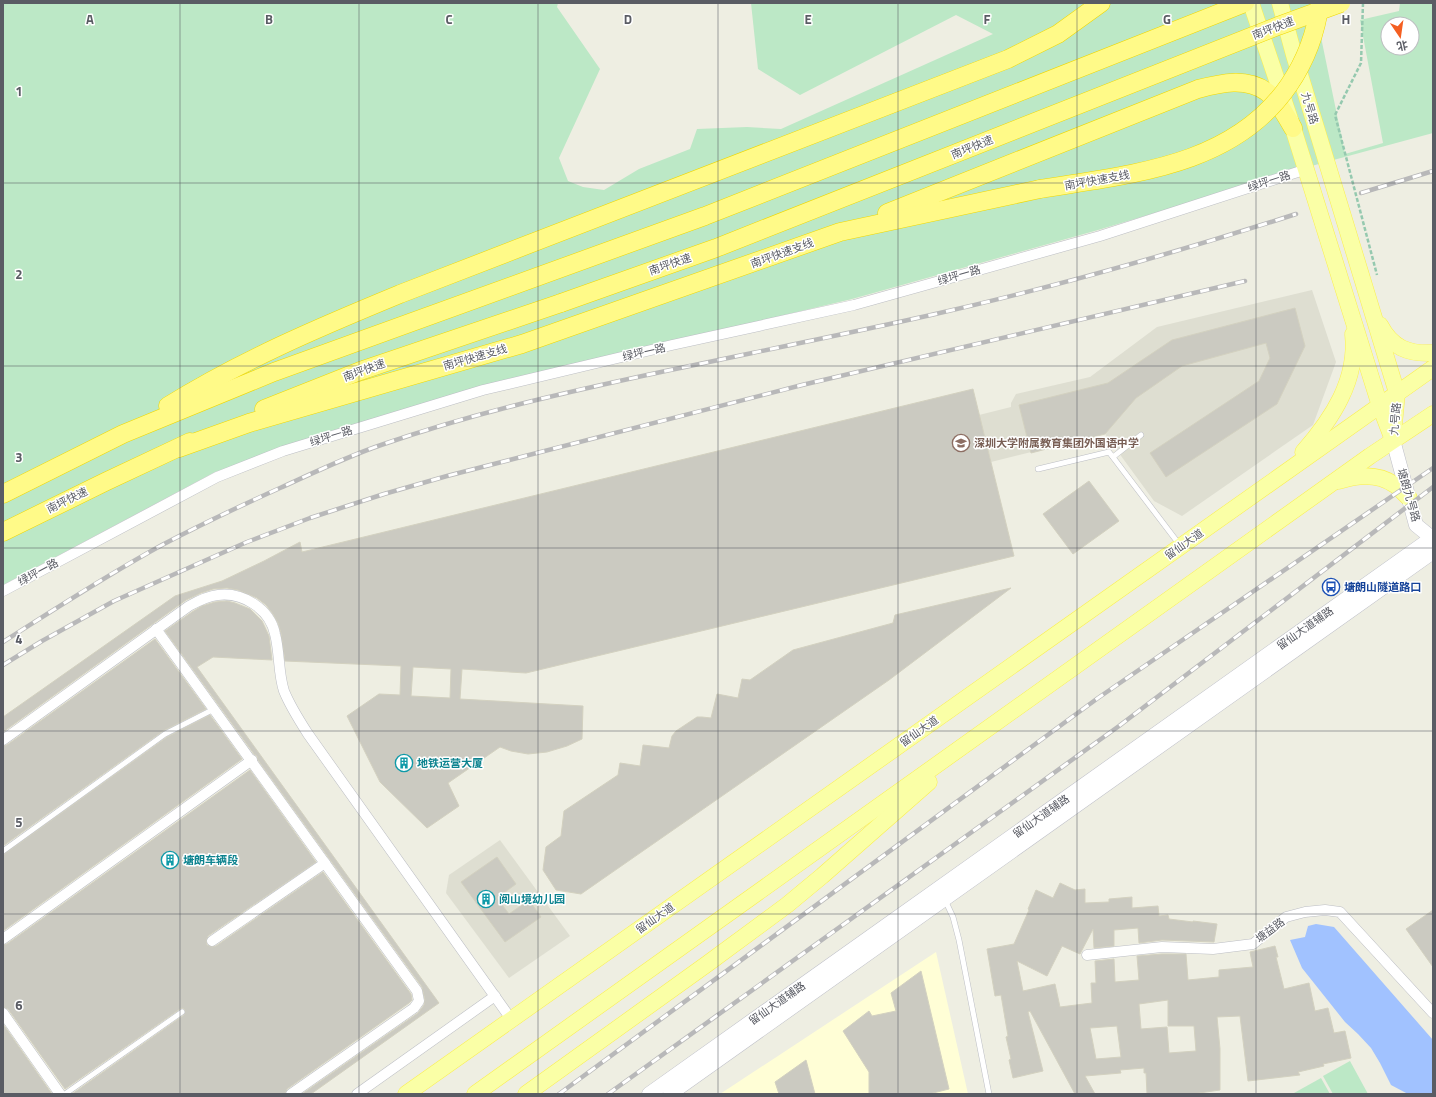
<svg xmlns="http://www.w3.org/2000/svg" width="1436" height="1097" font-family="'Titillium Web','Noto Sans SC',sans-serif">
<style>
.commercial{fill:#fffed6}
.education{fill:#deded1}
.green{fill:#bce8c6;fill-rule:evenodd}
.water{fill:#a1c2ff}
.building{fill:#cbcac1;stroke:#d3d1c0;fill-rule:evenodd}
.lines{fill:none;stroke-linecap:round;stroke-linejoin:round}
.lane-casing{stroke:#bcbec4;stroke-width:6}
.street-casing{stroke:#bcbec4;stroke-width:11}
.secondary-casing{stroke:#bfc0c9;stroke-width:15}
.primary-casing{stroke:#fbef4f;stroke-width:17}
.highway-casing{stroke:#f0d800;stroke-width:19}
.path{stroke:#95c9af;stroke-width:2.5;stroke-dasharray:4 2;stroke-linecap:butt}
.lane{stroke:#fff;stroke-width:5}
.street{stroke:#fff;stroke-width:10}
.secondary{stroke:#fff;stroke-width:14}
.primary{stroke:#faffa6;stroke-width:16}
.highway{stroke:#fffa88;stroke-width:18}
.rail-casing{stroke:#b8b8b9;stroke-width:4.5}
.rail{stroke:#fff;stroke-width:3;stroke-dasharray:9;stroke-linecap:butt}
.highway-bridge-casing{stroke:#f0d800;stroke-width:19;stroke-linecap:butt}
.highway-bridge{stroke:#fffa88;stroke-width:18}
.grid{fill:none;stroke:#5a5c64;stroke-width:1;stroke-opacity:0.55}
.labels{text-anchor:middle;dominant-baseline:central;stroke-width:3;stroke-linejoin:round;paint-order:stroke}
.street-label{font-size:11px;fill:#5a5c64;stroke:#fff}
.education-label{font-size:11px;font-weight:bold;fill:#785e54;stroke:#fff;text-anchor:start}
.transit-label{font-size:11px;font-weight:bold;fill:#164399;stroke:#fff;text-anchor:start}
.culture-label{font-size:11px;font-weight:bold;fill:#0d838f;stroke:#fff;text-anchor:start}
.grid-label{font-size:13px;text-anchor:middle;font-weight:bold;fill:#5a5c64;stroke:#fff;stroke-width:3;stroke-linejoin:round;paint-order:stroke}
</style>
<rect width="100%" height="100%" fill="#eeeee2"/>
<polygon class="commercial" points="936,952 968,1094 720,1094"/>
<g class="education">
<polygon points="1312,290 1336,362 1313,425 1182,516 1154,501 1105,434 991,462 979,415 1011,407 1011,403 1016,394 1090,377 1157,327"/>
<polygon points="500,840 570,936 509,978 446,893 449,875"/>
</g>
<g class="green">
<path d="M3 3H558L557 7 600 69 559 158 568 181 583 187 604 190 639 169 690 149 697 129 747 127 781 129 993 34 956 15 800 95 758 69 751 3H1314L1345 154 1383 143 1360 20 1399 11 1400 3H1433V133L1304 168 1098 230 852 299 484 386 282 450 215 472 3 585ZM1388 24H1412V48H1388Z"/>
<polygon points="1350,1061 1368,1094 1333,1094 1323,1076"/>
<polygon points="1321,1078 1330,1094 1294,1094 1294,1093"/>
</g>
<polygon class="water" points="1316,924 1334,927 1433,1040 1433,1094 1408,1094 1391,1085 1380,1063 1371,1048 1358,1034 1345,1022 1302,968 1290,940 1305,937 1308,926"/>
<g class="building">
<polygon points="1295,308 1305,346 1277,404 1166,477 1150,453 1259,381 1270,358 1266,343 1182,366 1136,398 1105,434 1031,453 1019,405 1108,383 1172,340"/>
<path d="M973 389 1014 556 526 673 462 669 460 699 583 706 582 739 567 746 547 752 528 754 511 751 500 747 448 783 459 806 427 828 380 782 347 716 379 694 400 695 401 666 285 661 281 633 278 623 273 614 266 605 257 598 238 590 227 588 213 589 201 593 186 600 3 732V717L175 596 222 581 264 561 300 542 302 552ZM413 667 451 669 450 698 411 696Z"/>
<polygon points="1089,481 1119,521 1073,554 1043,514"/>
<polygon points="1011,588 889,680 581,894 556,890 543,870 546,847 561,836 564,811 618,775 620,763 640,766 643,745 669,748 672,736 676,731 697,717 702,717 711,718 717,694 738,698 742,679 750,680 793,650 893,623 895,615"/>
<polygon points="227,601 235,603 250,609 262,621 269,636 272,660 213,657 197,667 439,1003 311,1094 302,1094 418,1013 424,1005 425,1000 422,987 258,760 257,756 254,754 165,631 192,612 202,606 215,602"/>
<polygon points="155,639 206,709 163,731 3,846 3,746 7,745"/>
<polygon points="210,715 242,759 3,931 3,855 167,737"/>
<polygon points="250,770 316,862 208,936 206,941 207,945 212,947 216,946 323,872 411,994 412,1000 409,1003 287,1089 285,1094 72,1094 184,1015 185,1010 183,1008 180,1009 65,1089 8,1009 3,1007 3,945 7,944"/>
<polygon points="497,857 516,884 497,898 509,914 529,900 541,917 505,942 461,882"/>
<path d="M1060 883 1075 890 1085 889V903L1109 902V899L1132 897V908L1158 906 1159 916 1168 915 1169 919 1193 922V921L1217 924 1214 942 1162 940 1139 943 1138 928 1114 930V946L1094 948 1093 929 1080 954 1062 946 1047 976 1017 961 1023 991 1055 984 1060 1007 1092 1003 1091 983H1096L1095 961 1114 959 1115 982 1139 980 1137 956 1162 954H1186L1188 980 1219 977V970L1253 967 1250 952 1275 946 1278 957H1276L1284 989 1309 983 1315 1011 1328 1008 1334 1033 1345 1031 1351 1058 1323 1064 1324 1066 1298 1072 1300 1075 1248 1081 1240 1016 1217 1017 1220 1049V1090L1192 1094H1147L1146 1073H1144V1068L1120 1070 1121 1073 1085 1076 1095 1094H1075L1030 1011 1028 1012 1043 1071 1013 1078 1009 1060 1011 1059 1006 1037 1008 1036 1001 995 995 996 987 949 1014 944 1029 910 1028 909 1036 890 1053 898ZM1168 1000V1026H1194L1196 1051 1169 1053 1167 1027 1141 1029 1139 1004ZM1117 1026 1121 1057 1096 1059 1090 1028Z"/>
<polygon points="1433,910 1433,967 1406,929"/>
<polygon points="921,971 949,1089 929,1094 869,1094 869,1072 843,1031 869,1011 872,1016 896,1011 891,993"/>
<polygon points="3,1024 52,1094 3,1094"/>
<polygon points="806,1060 815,1094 779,1094 775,1082"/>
</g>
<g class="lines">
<defs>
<g id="lane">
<polyline points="1113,457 1141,435"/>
<polyline points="1038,469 1109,452 1179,544"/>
<polyline points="3,851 165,734 214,709"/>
<polyline points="945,900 953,917 959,940 989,1094"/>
<polyline points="65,1094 182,1012"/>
</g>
<g id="street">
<polyline points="3,591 217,477 283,451 483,390 672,345 854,305 1100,236 1307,169"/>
<polyline points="156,629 417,991 419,1001 414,1008 291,1094"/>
<path d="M3 740 189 606C198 601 208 596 218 595 243 592 270 609 275 634 280 653 278 673 284 691 290 706 299 720 308 734L511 1019"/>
<polyline points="3,939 252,760"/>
<polyline points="212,941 325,863"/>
<polyline points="1087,955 1162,947 1213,949 1253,944 1286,917 1305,912 1325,910 1340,912 1433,1013"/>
<polyline points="3,1013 60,1094"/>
<polyline points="357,1094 495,996"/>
</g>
<g id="secondary">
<polyline points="1393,440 1416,525 1432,538"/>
<polyline points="649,1094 1433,537"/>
<polyline points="670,1094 1433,552"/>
</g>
<g id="primary">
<polyline points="1251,3 1293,128 1380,406 1393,440"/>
<polyline points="1280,3 1294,55 1397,393 1393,435"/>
<path d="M1380 325C1392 348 1408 354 1433 353"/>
<path d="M1303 452C1332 419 1358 380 1353 334"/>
<path d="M1339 481C1357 475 1378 473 1395 485 1400 488 1404 494 1409 498"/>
<polyline points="406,1094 1433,368"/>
<polyline points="475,1094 1370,456 1433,414"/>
<polyline points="526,1094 707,964 787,905 822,876 929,782"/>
</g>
<g id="highway">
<path d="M887 213 1198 89C1221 83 1246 77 1267 92 1278 101 1286 116 1293 128"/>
<path d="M168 406C242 360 320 327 400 294L1008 59 1058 34 1101 3"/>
<polyline points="264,409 360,371 561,303"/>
<polyline points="179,448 249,423 522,344 840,232 1040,189"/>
<polyline points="3,494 123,434 274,372 705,216 1245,3"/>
<polyline points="3,532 107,481 190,442"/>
</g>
</defs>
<use href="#lane" class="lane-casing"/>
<use href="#street" class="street-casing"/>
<use href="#secondary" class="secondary-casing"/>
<use href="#primary" class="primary-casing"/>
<use href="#highway" class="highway-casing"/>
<polyline class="path" points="1363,3 1361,63 1335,115 1377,275"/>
<use href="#lane" class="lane"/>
<use href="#street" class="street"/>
<use href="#secondary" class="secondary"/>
<use href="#primary" class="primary"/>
<use href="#highway" class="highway"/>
<defs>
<g id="rail">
<polyline points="1361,193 1433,171"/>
<path d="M3 642C55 609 107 575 162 545 200 525 240 506 280 488 313 473 346 457 381 445 473 413 567 392 661 372 751 353 841 335 931 315 1055 287 1175 253 1296 214"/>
<polyline points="3,665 42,641 114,601 186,569 247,542 310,518 384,494 447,476 802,385 1245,281"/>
<polyline points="559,1094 1098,698 1433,468"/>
<polyline points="608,1094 1119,726 1433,487"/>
</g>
</defs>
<use href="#rail" class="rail-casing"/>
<use href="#rail" class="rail"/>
<defs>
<g id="highway-bridge">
<path d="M1040 189C1130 174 1233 167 1289 85 1306 60 1316 33 1320 3"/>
<polyline points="561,303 716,248 1278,26 1341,3"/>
</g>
</defs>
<use href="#highway-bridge" class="highway-bridge-casing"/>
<use href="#highway-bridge" class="highway-bridge"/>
</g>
<path class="grid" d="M180 3V1094M359 3V1094M538 3V1094M718 3V1094M898 3V1094M1077 3V1094M1256 3V1094M3 183H1433M3 366H1433M3 548H1433M3 731H1433M3 914H1433"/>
<defs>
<symbol id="school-ring" viewBox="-11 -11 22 22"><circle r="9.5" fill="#fff" stroke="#8d6e63" stroke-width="1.5"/><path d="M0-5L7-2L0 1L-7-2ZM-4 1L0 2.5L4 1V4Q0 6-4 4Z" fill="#8d6e63"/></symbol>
<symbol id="bus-ring" viewBox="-11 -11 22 22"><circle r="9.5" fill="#fff" stroke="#1a4fb4" stroke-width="1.5"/><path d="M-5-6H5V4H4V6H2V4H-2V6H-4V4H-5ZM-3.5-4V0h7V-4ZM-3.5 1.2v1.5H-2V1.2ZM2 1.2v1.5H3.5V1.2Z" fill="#1a4fb4"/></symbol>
<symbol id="building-ring" viewBox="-11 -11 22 22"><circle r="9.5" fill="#fff" stroke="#0f9aa8" stroke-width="1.5"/><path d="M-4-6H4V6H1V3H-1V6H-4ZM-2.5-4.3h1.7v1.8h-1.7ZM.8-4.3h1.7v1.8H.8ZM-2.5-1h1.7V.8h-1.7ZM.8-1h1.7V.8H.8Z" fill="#0f9aa8"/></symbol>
</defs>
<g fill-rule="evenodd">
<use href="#school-ring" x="951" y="433" width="20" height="20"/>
<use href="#bus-ring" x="1321" y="577" width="20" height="20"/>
<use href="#building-ring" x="394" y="753" width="20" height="20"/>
<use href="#building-ring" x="160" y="850" width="20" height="20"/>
<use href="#building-ring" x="476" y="889" width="20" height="20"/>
</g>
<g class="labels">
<g class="street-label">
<text transform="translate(1273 28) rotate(-21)">南坪快速</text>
<text transform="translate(1310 108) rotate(73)">九号路</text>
<text transform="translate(972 147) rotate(-22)">南坪快速</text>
<text transform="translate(1097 180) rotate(-10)">南坪快速支线</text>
<text transform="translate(1269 181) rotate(-18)">绿坪一路</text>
<text transform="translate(782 253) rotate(-20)">南坪快速支线</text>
<text transform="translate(670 264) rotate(-19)">南坪快速</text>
<text transform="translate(959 275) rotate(-16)">绿坪一路</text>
<text transform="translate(644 352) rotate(-13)">绿坪一路</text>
<text transform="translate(475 357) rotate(-16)">南坪快速支线</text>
<text transform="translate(364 370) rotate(-20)">南坪快速</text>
<text transform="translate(1395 419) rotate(-85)">九号路</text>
<text transform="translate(331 436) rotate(-17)">绿坪一路</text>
<text transform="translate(1409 495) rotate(74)">塘朗九号路</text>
<text transform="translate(67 500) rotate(-26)">南坪快速</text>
<text transform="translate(1184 544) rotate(-35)">留仙大道</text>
<text transform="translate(38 572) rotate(-28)">绿坪一路</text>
<text transform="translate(1305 628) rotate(-35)">留仙大道辅路</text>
<text transform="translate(919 731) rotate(-35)">留仙大道</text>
<text transform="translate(1041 816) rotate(-35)">留仙大道辅路</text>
<text transform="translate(655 918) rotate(-35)">留仙大道</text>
<text transform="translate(1270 930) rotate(-37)">塘益路</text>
<text transform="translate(777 1003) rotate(-35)">留仙大道辅路</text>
</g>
<g class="education-label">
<text x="974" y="443">深圳大学附属教育集团外国语中学</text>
</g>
<g class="transit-label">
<text x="1344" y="587">塘朗山隧道路口</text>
</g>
<g class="culture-label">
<text x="417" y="763">地铁运营大厦</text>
<text x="183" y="860">塘朗车辆段</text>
<text x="499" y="899">阅山境幼儿园</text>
</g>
</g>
<g class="grid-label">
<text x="90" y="24">A</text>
<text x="269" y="24">B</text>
<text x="449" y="24">C</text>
<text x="628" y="24">D</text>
<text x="808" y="24">E</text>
<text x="987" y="24">F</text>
<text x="1167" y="24">G</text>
<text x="1346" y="24">H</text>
<text x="19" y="96">1</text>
<text x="19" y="279">2</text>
<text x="19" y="462">3</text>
<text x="19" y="644">4</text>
<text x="19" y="827">5</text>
<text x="19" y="1010">6</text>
</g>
<rect width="1436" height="1097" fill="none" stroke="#5a5c64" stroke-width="8"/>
<g transform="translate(1400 36) rotate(167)"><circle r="19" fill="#ffffff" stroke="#bdbec1"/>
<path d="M0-3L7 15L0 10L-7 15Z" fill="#f45f22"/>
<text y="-6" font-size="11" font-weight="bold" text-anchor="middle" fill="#5a5c64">北</text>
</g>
</svg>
